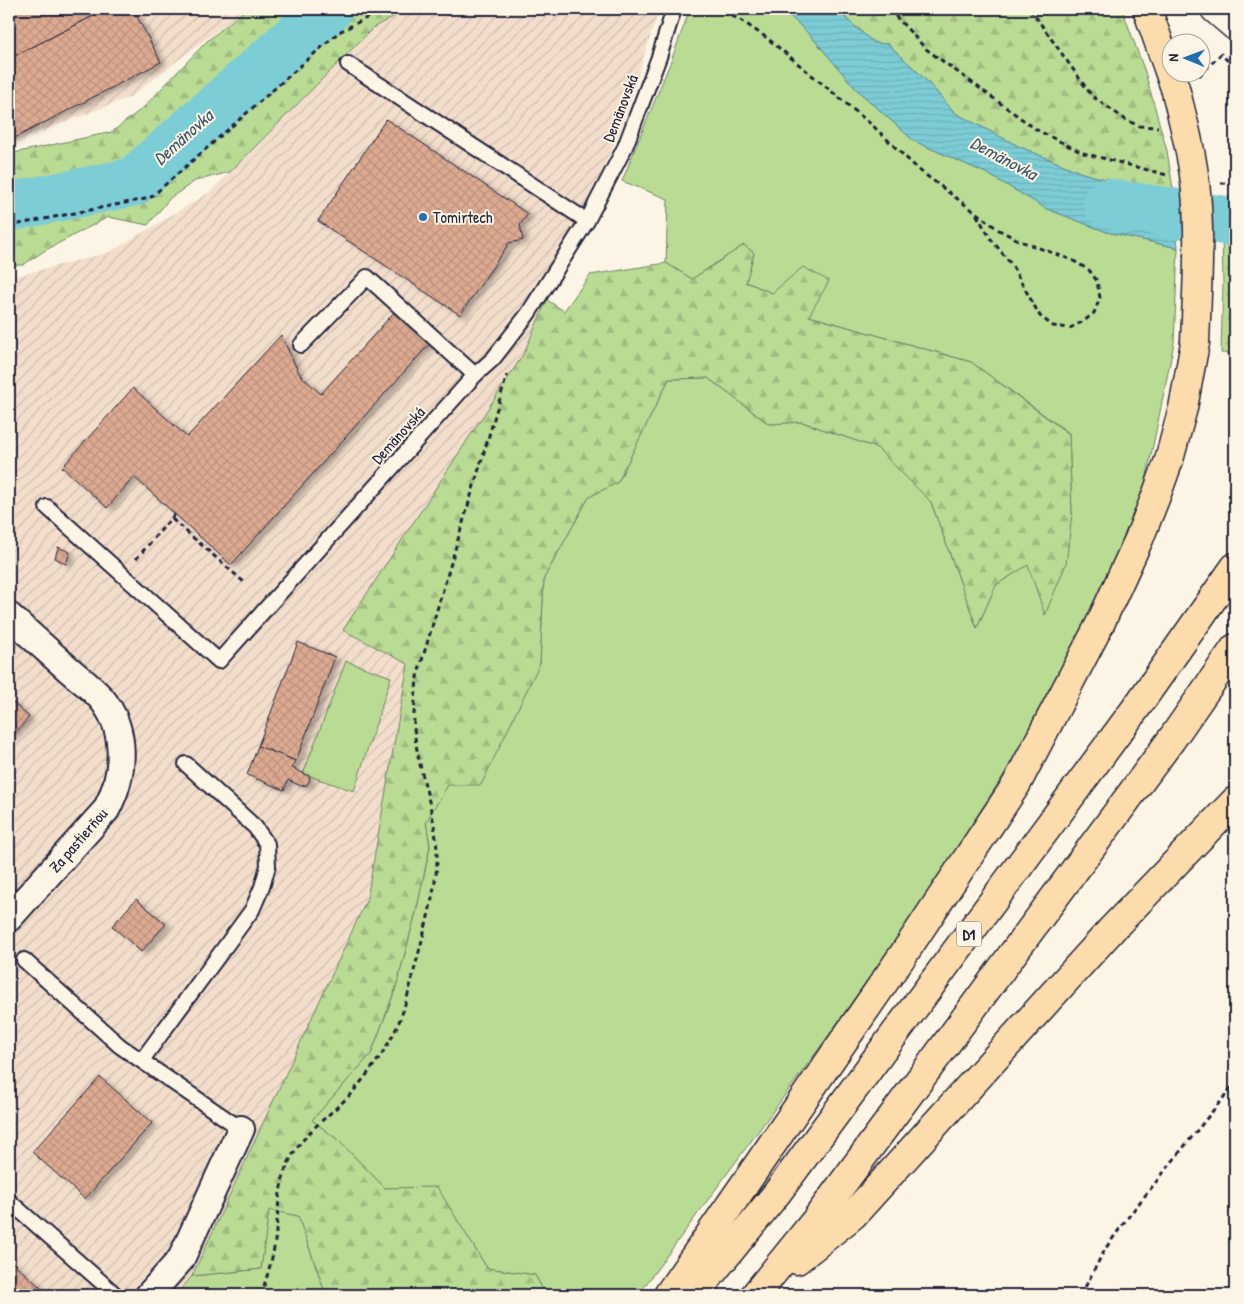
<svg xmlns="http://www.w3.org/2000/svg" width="1244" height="1304" font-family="'Patrick Hand',sans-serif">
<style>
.industrial{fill:url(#industrial-furrows)}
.green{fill:#badb94;stroke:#6e7e68}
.forest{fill:url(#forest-firs);stroke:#6e7e68}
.water{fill:url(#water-rules);stroke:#598998}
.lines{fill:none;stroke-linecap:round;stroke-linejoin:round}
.river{stroke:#7dcdd6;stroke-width:49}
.building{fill:url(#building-cross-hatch);stroke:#22223b;filter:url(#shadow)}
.lane-casing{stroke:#22223b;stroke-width:18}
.street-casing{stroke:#22223b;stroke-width:30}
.secondary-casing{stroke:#22223b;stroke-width:31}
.highway-casing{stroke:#22223b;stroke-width:31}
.path{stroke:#22223b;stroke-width:3;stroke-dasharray:5 4;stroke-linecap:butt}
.lane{stroke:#fcf5e5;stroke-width:14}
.street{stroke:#fcf5e5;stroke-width:26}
.secondary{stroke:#fcf5e5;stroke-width:28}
.highway{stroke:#fcdcac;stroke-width:28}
.highway-bridge-casing{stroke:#22223b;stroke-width:31;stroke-linecap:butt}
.highway-bridge{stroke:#fcdcac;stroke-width:28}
.poi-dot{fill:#1f6fb2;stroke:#fcf5e5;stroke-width:2}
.labels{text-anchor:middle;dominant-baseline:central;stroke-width:4;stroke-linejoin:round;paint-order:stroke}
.shield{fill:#fcf5e5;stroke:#63616e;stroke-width:1}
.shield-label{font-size:15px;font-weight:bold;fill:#22223b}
.street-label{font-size:16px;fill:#22223b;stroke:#fcf5e5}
.poi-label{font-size:16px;fill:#22223b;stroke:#fcf5e5;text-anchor:start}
.water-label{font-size:18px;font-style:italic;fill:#3d556a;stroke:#fcf5e5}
</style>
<defs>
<pattern id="industrial-furrows" width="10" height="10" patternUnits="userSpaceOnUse" patternTransform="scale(1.25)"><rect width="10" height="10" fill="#f3decc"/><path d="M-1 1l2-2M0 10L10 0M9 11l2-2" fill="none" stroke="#d0beb0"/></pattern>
<pattern id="forest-firs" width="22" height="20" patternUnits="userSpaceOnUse" patternTransform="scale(1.25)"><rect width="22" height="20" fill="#badb94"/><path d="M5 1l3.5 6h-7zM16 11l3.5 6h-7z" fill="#a0bc80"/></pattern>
<pattern id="water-rules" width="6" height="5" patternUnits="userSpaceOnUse" patternTransform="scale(1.25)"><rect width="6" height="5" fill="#7dcdd6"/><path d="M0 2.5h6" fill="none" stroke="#6cb0b9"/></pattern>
<pattern id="building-cross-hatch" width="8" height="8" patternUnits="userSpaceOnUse" patternTransform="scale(1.25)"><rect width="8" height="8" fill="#ddaa91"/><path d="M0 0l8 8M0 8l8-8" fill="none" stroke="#bd927e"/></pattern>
<filter id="shadow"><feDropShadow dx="5.5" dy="3" stdDeviation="2.5" flood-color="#0004"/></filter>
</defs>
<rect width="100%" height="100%" fill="#fcf5e5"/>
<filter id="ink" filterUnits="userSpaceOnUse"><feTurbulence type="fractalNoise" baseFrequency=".02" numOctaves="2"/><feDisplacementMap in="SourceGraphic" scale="10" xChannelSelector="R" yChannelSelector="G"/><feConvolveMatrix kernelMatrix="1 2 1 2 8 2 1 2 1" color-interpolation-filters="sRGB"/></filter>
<g filter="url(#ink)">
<g class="industrial">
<polygon points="9,9 245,9 130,97 9,144"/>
<polygon points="408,9 659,9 622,125 523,355 343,630 408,664 367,899 192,1275 176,1295 9,1295 9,278 110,252 210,192 374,27"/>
</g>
<g class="green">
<polygon points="690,9 783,9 811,36 857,90 914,141 988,174 1047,209 1107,232 1178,248 1174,343 1146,480 1113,573 1057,682 1012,762 919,906 829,1035 638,1295 546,1295 535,1275 487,1268 437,1188 385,1188 338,1140 312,1120 371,1054 396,987 417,908 430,847 426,822 448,784 540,663 544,578 589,497 618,482 669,379 708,378 769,424 802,422 877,448 931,502 977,628 996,585 1029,564 1045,614 1072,514 1069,433 971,362 809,316 772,293 746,282 754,253 744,245 692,279 666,263 668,199 622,181 671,61"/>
<polygon points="346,661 391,677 354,791 303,774"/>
<polygon points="268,1209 298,1216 326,1295 176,1295 192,1276 261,1269"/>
</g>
<g class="forest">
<polygon points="246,9 408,9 374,27 230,172 195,181 170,198 148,225 108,217 44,251 23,265 9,265 9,154 112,132 144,107 206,42"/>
<polygon points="835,9 1122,9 1145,72 1167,151 1174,195 1143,189 1082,173 1018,146 955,113 924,78 888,44 874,43"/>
<polygon points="1222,228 1235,229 1235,354 1221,353 1223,284"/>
<polygon points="744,245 754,253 746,282 772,293 803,267 829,281 809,316 971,362 1069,434 1072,514 1066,564 1045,615 1028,565 996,585 977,628 931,502 877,448 802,422 769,424 708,378 669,379 618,482 589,497 544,578 540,663 481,785 448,785 426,822 430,846 417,908 396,987 371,1054 312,1120 338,1140 385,1188 437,1187 487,1268 535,1275 546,1295 376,1295 373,1293 326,1295 298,1216 269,1210 261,1269 192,1276 367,899 408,664 343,630 523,355 547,300 564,311 590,275 666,263 692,279"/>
</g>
<polygon class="water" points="783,9 835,9 874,43 888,44 924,78 955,113 1018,146 1082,173 1143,189 1174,195 1178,248 1107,232 1047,209 988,174 914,141 857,90 811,36"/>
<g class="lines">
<g class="river">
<polyline points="1108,203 1235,222"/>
<polyline points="9,207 133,182 328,9"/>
</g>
</g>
<g class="building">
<polygon points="9,9 91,9 95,15 9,59"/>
<polygon points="107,9 133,9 161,62 9,141 9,59"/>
<polygon points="386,119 528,214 520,225 523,240 509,243 460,315 318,221"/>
<polygon points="396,310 431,342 231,565 134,477 107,508 62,467 133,388 187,437 281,335 300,375 321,394"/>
<polygon points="58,547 70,552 66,564 55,558"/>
<polygon points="298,642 335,657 296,761 258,746"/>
<polygon points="9,699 29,717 9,740"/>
<polygon points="258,746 296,761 292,768 309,776 310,780 307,785 301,786 288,780 284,790 247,775"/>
<polygon points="136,899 166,924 141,952 112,926"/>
<polygon points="100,1077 152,1123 85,1199 32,1152"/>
<polygon points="9,1259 49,1295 9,1295"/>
</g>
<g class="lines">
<defs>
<g id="lane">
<polyline points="348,64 587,221"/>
<polyline points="301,345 367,277 475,375"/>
<polyline points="47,507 219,661 475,375 493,359 528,314 587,221 625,147 659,57 674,9"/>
<polyline points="24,960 120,1046 241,1129"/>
<polyline points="142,1060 252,910 262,887 268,866 267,844 255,827 186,764"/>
<polyline points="9,1201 116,1295"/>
</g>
<g id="street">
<path d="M9 616C28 633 47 650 66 667 77 677 91 687 101 698 128 730 125 775 106 810L9 918"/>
<polyline points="149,1295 181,1259 241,1129"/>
</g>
<polyline id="secondary" points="1215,9 1235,26"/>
<g id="highway">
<polyline points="1147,9 1175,88"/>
<polyline points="797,1260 853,1215 1113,928 1235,801"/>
<polyline points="668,1295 905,952 1016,785 1100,624 1139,539 1156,496 1169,460 1183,408 1195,343"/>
<polyline points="694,1295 777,1193 1136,708 1235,567"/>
<polyline points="755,1295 815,1221 1171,740 1235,648"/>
</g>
</defs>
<use href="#lane" class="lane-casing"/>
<use href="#street" class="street-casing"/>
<use href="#secondary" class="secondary-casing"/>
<use href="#highway" class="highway-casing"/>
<g class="path">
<polyline points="715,9 739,19 767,38 872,125 919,170 999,230 1020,241 1072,260 1089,270 1097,281 1100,298 1094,313 1084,321 1070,328 1053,326 1040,316 1011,264 991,239 975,212"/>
<polyline points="889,9 926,49 1037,130 1083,153 1167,175"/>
<polyline points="1030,9 1092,96 1126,120 1139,126 1158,127"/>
<polyline points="1199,76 1221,54 1235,68"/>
<polyline points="1221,183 1235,184"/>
<polyline points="9,226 150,198 339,32 384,9"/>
<polyline points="172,519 245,583"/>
<polyline points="136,559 175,514"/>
<path d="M261 1295C266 1280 271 1264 274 1248 279 1216 276 1185 292 1156 308 1127 336 1112 356 1088 370 1071 383 1054 393 1035 404 1014 409 990 415 967 423 936 432 906 436 874 442 827 421 784 415 737 412 717 416 696 417 677L507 375"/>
<polyline points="1081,1295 1105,1249 1132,1212 1235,1083"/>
</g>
<use href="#lane" class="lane"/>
<use href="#street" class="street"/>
<use href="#secondary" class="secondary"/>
<use href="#highway" class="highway"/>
<defs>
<path id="highway-bridge" d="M1175 88C1183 119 1191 150 1195 182 1201 235 1197 290 1195 343"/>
</defs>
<use href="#highway-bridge" class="highway-bridge-casing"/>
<use href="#highway-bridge" class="highway-bridge"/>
</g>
</g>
<circle class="poi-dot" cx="423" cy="217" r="5"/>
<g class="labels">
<rect class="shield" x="956.5" y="921.5" width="25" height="25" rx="4"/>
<g class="shield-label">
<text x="969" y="934">D1</text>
</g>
<g class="street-label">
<text transform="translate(620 108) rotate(-69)">Demänovská</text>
<text transform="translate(398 435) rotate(-48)">Demänovská</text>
<text transform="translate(78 840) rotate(-49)">Za pastierňou</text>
</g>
<g class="poi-label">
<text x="433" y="217">Tomirtech</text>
</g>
<g class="water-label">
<text transform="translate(183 137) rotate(-42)">Demänovka</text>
<text transform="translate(1004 158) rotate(28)">Demänovka</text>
</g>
</g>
<rect width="1244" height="1304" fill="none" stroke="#fcf5e5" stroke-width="30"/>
<rect x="15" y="15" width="1214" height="1274" fill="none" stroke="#22223b" stroke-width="2" filter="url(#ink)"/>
<g transform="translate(1186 58) rotate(271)"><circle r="24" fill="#fcf5e5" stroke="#a5a1a1"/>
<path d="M0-4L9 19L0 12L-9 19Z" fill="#1f6fb2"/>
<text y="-8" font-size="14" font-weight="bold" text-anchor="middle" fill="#22223b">N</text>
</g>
</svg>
